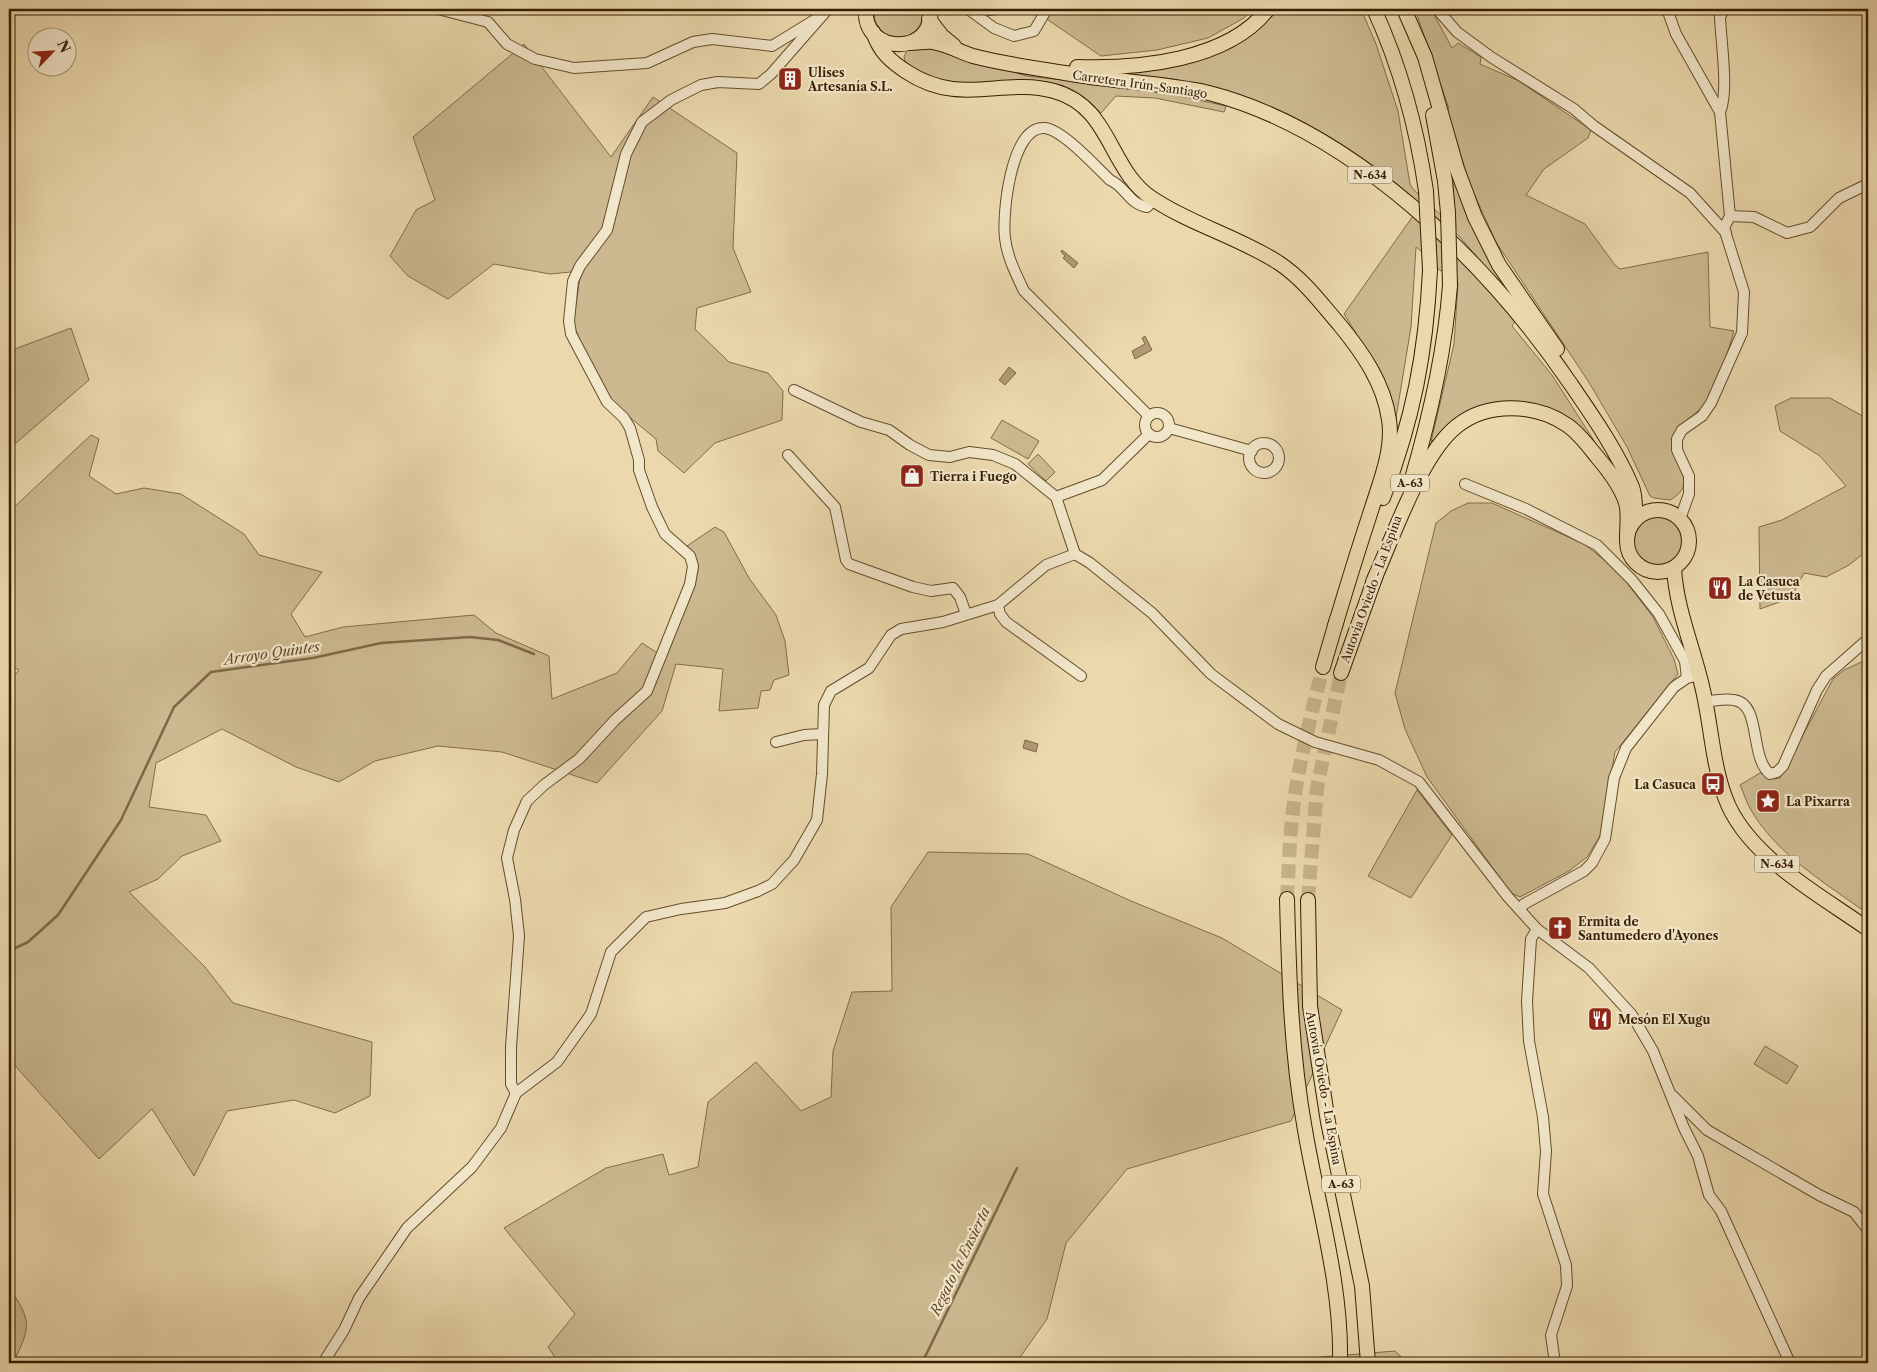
<svg xmlns="http://www.w3.org/2000/svg" width="1877" height="1372" font-family="'Libre Caslon Text',serif">
<style>
.green{fill:#ccb990;stroke:#826c48}
.water{fill:#ae9972;stroke:#7e6844}
.lines{fill:none;stroke-linecap:round;stroke-linejoin:round}
.stream{stroke:#7e6844;stroke-width:2.5}
.highway-tunnel{stroke:#c7b48a;stroke-width:14;stroke-dasharray:14 7;stroke-linecap:butt}
.minor-casing{stroke:#644d2b;stroke-width:12}
.highway-casing{stroke:#371e00;stroke-width:16}
.minor{stroke:#f2e6ca;stroke-width:10}
.highway{stroke:#ebd9ad;stroke-width:14}
.highway-bridge-casing{stroke:#371e00;stroke-width:16;stroke-linecap:butt}
.highway-bridge{stroke:#ebd9ad;stroke-width:14}
.labels{text-anchor:middle;dominant-baseline:central;stroke-width:4.5;stroke-linejoin:round;paint-order:stroke}
.shield{fill:#f2e6ca;stroke:#6f5a3d;stroke-width:1}
.shield-label{font-size:11px;font-weight:bold;fill:#371e00}
.poi-label{font-size:12px;font-weight:bold;fill:#371e00;stroke:#f2e6ca;text-anchor:start}
.street-label{font-size:12px;fill:#371e00;stroke:#f2e6ca}
.water-label{font-size:14px;font-style:italic;fill:#614928;stroke:#f2e6ca}
</style>
<rect width="100%" height="100%" fill="#ebd9ad"/>
<filter id="stains"><feTurbulence type="fractalNoise" baseFrequency=".004" numOctaves="4"/><feColorMatrix values="0 0 0 0 .2 0 0 0 0 .09 0 0 0 0 .02 0 0 0 .5 -.17"/></filter>
<radialGradient id="worn" r=".72"><stop offset=".6" stop-color="#630" stop-opacity="0"/><stop offset="1" stop-color="#630" stop-opacity=".3"/></radialGradient>
<g class="green">
<path d="M874 9H923C924 48 872 46 874 9Z"/>
<polygon points="977,9 1253,9 1244,18 1208,38 1157,50 1101,56 1032,9 987,16"/>
<polygon points="1273,9 1361,9 1376,44 1398,111 1410,184 1412,188 1456,229 1452,172 1519,306 1459,236 1390,181 1319,133 1280,112 1236,94 1173,79 1112,72 1194,59"/>
<path d="M1415 9H1431L1452 48 1458 43 1481 57 1480 64 1519 81 1591 130 1588 138 1544 169 1526 195 1585 224 1615 265 1620 269 1708 252 1710 327 1734 331C1727 354 1720 383 1706 403 1698 414 1677 424 1673 435 1665 458 1704 481 1670 500L1654 498 1650 496 1627 447 1590 384 1496 242 1470 185 1447 110 1449 109Z"/>
<polygon points="524,44 611,157 653,97 737,153 733,248 751,292 697,308 695,329 729,362 768,373 783,391 782,420 715,443 684,473 658,451 656,439 611,402 584,349 575,328 574,317 581,271 550,274 494,264 448,299 408,276 390,256 416,210 435,200 413,137"/>
<path d="M929 47 1027 76 1152 90 1226 106 1224 112 1155 98 1116 96 1101 113C1088 99 1075 90 1056 85 1048 83 1038 84 1030 84 995 84 930 91 905 61L904 57 907 50Z"/>
<polygon points="1413,216 1471,270 1515,321 1512,326 1552,375 1600,450 1546,408 1457,418 1431,442 1454,344 1458,283 1437,268 1436,264 1416,247 1411,327 1395,424 1391,398 1383,377 1359,343 1356,333 1344,314"/>
<polygon points="71,328 89,380 9,449 9,343 15,349"/>
<polygon points="1791,398 1830,398 1868,419 1868,550 1849,565 1826,577 1804,573 1791,598 1760,609 1759,527 1782,520 1846,486 1820,456 1780,431 1775,406"/>
<polygon points="1002,420 1039,441 1028,459 991,438"/>
<polygon points="91,435 99,439 89,476 116,494 144,488 181,494 244,534 259,555 322,572 291,614 305,637 343,627 474,615 496,633 549,656 552,699 617,673 642,643 665,658 698,572 694,558 687,546 715,527 724,532 749,578 776,615 785,641 789,675 774,680 770,690 761,691 758,708 719,711 723,669 676,664 662,711 597,783 502,752 438,746 375,761 339,782 296,767 222,729 156,763 149,807 206,815 221,841 182,856 158,879 129,892 205,967 233,1003 372,1042 370,1096 335,1113 294,1100 227,1111 194,1176 152,1109 99,1159 9,1059 9,682 19,670 9,665 9,512"/>
<polygon points="1038,454 1055,472 1046,481 1028,464"/>
<polygon points="1468,503 1492,503 1584,544 1603,559 1624,579 1653,617 1674,659 1678,674 1615,752 1600,836 1587,857 1569,871 1520,897 1511,893 1427,777 1405,729 1395,693 1436,523 1451,511"/>
<circle cx="1657" cy="540" r="25"/>
<path d="M1868 659V914C1827 884 1777 855 1751 810 1746 802 1744 793 1740 785L1760 773 1775 779 1780 778 1833 679 1844 670Z"/>
<polygon points="1417,790 1452,835 1411,898 1368,876"/>
<polygon points="928,852 1028,854 1131,901 1222,938 1342,1010 1291,1121 1127,1169 1066,1243 1047,1319 1016,1363 559,1363 548,1347 575,1314 504,1228 606,1168 663,1154 669,1175 698,1167 708,1102 756,1062 801,1111 831,1097 833,1051 852,992 892,991 891,907"/>
<polygon points="1765,1046 1798,1066 1787,1084 1754,1064"/>
<path d="M9 1287C32 1321 31 1327 13 1363H9Z"/>
<polygon points="1395,1351 1408,1363 1290,1363 1297,1359"/>
</g>
<g class="water">
<polygon points="1062,250 1078,263 1074,268 1063,258 1065,256 1061,252"/>
<polygon points="1145,336 1152,350 1135,359 1132,351 1145,344 1142,338"/>
<polygon points="1009,367 1016,373 1005,385 999,380"/>
<polygon points="1025,740 1038,744 1036,752 1023,748"/>
</g>
<g class="lines">
<g class="stream">
<polyline points="9,951 28,942 58,915 121,820 174,707 211,672 313,658 381,643 470,637 498,640 534,654"/>
<polyline points="922,1363 1017,1168"/>
</g>
<g class="highway-tunnel">
<path d="M1287 899C1289 862 1290 825 1296 788 1303 747 1313 707 1323 667"/>
<polyline points="1308,900 1317,788 1341,673"/>
</g>
<defs>
<g id="minor">
<polyline points="438,9 488,22 507,44 535,59 574,68 647,63 693,42 712,39 772,46 816,19"/>
<polyline points="968,9 994,28 1014,36 1034,31 1047,9"/>
<polyline points="1437,9 1457,32 1491,57 1574,109 1594,126 1690,193 1726,233"/>
<polyline points="1667,9 1676,34 1720,112 1730,216"/>
<path d="M1720 112C1729 92 1721 42 1720 17L1724 9"/>
<polyline points="794,390 861,422 889,430 910,445 929,455 950,457 969,452 993,455 1015,464 1056,497 1075,554 1090,563 1152,613 1211,674 1278,724 1315,742 1379,760 1419,782 1508,897 1537,929 1589,968 1632,1015 1653,1051 1684,1128 1698,1156 1709,1195 1721,1211 1790,1363"/>
<circle cx="1157" cy="425" r="12"/>
<path d="M1149 416 1024 291C1016 274 1007 257 1005 238 1002 214 1011 125 1045 128 1063 130 1096 167 1110 180 1126 187 1129 204 1147 207L1154 200"/>
<polyline points="1169,428 1252,451"/>
<circle cx="1264" cy="458" r="15"/>
<polyline points="788,455 835,507 846,560 849,564 913,587 931,591 953,588 960,597 966,614"/>
<polyline points="1465,484 1526,509 1597,545 1632,580 1659,614 1685,661 1687,678"/>
<polyline points="1056,497 1102,480 1149,434"/>
<polyline points="1680,519 1689,494 1689,476 1677,450 1677,439 1682,430 1702,416 1711,403 1742,333 1744,292 1724,228 1730,216 1754,217 1787,233 1810,227 1839,198 1868,184"/>
<polyline points="998,605 1000,614 1006,622 1081,676"/>
<path d="M1706 701C1715 701 1725 698 1734 700 1762 704 1749 757 1770 774L1777 772 1783 766 1817 690 1826 676 1868 639"/>
<polyline points="776,742 804,735 822,734"/>
<polyline points="1520,909 1524,904 1584,871 1592,863 1605,839 1614,778 1626,748 1674,687 1687,678 1700,675"/>
<polyline points="1537,929 1531,939 1527,1001 1529,1041 1543,1117 1546,1151 1543,1194 1566,1265 1567,1286 1551,1335 1555,1363"/>
<polyline points="516,1093 511,1084 511,1047 519,936 515,899 507,858 514,830 527,801 544,785 579,759 615,720 647,691 690,584 693,566 690,556 665,534 652,507 639,470 639,460 630,428 624,418 607,402 571,334 569,321 573,281 580,266 607,230 626,154 642,122 671,100 701,85 718,82 759,84 771,74 828,9"/>
<polyline points="1673,1096 1707,1130 1819,1195 1854,1212 1868,1230"/>
<polyline points="323,1363 344,1330 359,1298 407,1228 472,1167 501,1128 516,1093 557,1062 591,1014 611,952 646,917 681,909 725,903 758,891 772,884 794,860 817,820 822,774 824,705 831,691 869,668 891,635 901,629 943,622 998,605 1046,565 1075,554"/>
</g>
<g id="highway">
<path d="M866 9C862 57 937 55 930 9"/>
<path d="M1374 9C1401 68 1417 128 1426 191"/>
<polyline points="1404,9 1425,57 1457,169 1475,217 1499,265 1557,349"/>
<polyline points="929,19 942,36 954,46"/>
<path d="M873 32C880 52 890 61 907 72 960 107 1003 77 1054 91 1112 107 1108 170 1153 199 1192 225 1239 237 1279 263 1303 279 1320 302 1339 324 1362 352 1384 383 1389 420 1394 451 1378 487 1369 517 1357 553 1346 590 1335 626"/>
<path d="M910 43C918 43 926 41 933 42 947 44 960 52 973 56 1003 64 1035 68 1065 73 1113 82 1161 82 1209 93 1353 130 1488 263 1570 383 1592 415 1617 451 1632 487 1636 497 1635 509 1635 520"/>
<path d="M1077 67C1138 69 1228 61 1268 9"/>
<polyline points="1433,115 1445,181 1448,213"/>
<path d="M1411 482C1430 417 1445 353 1450 285"/>
<path d="M1383 498C1413 420 1426 353 1430 270"/>
<circle cx="1658" cy="541" r="31"/>
<path d="M1674 568C1676 608 1693 647 1702 686 1711 722 1712 762 1725 797 1746 856 1819 894 1868 929"/>
<path d="M1373 582C1392 540 1421 454 1457 426 1487 402 1535 403 1567 425 1579 433 1589 447 1598 458 1609 471 1621 486 1626 503 1629 512 1627 526 1627 537"/>
<polyline points="1323,667 1337,619"/>
<polyline points="1341,673 1376,575"/>
<path d="M1287 899C1289 977 1291 1053 1305 1130 1318 1207 1342 1285 1340 1363"/>
<polyline points="1308,900 1310,1006 1328,1122 1362,1286 1368,1363"/>
</g>
</defs>
<use href="#minor" class="minor-casing"/>
<use href="#highway" class="highway-casing"/>
<use href="#minor" class="minor"/>
<use href="#highway" class="highway"/>
<defs>
<g id="highway-bridge">
<polyline points="1426,191 1430,270"/>
<polyline points="1448,213 1450,285"/>
</g>
</defs>
<use href="#highway-bridge" class="highway-bridge-casing"/>
<use href="#highway-bridge" class="highway-bridge"/>
</g>
<defs>
<symbol id="building-square" viewBox="-11 -11 22 22"><rect x="-9" y="-9" width="18" height="18" rx="4" fill="#8f2418" stroke="#f2e6ca"/><path d="M-4-6H4V6H1V3H-1V6H-4ZM-2.5-4.3h1.7v1.8h-1.7ZM.8-4.3h1.7v1.8H.8ZM-2.5-1h1.7V.8h-1.7ZM.8-1h1.7V.8H.8Z" fill="#fff"/></symbol>
<symbol id="shop-square" viewBox="-11 -11 22 22"><rect x="-9" y="-9" width="18" height="18" rx="4" fill="#8f2418" stroke="#f2e6ca"/><path d="M-5-2.5h2.3a2.7 3.5 0 0 1 5.4 0H5L5.5 6h-11ZM-1.5-2.5h3a1.5 2.3 0 0 0-3 0Z" fill="#fff"/></symbol>
<symbol id="restaurant-square" viewBox="-11 -11 22 22"><rect x="-9" y="-9" width="18" height="18" rx="4" fill="#8f2418" stroke="#f2e6ca"/><path d="M-5-6h1v4h1v-4h1v4h1v-4h1v5L-1.5 .5V6h-2V.5L-5-1ZM5-6V6H3V1.5H1.5Q1.5-4 5-6Z" fill="#fff"/></symbol>
<symbol id="bus-square" viewBox="-11 -11 22 22"><rect x="-9" y="-9" width="18" height="18" rx="4" fill="#8f2418" stroke="#f2e6ca"/><path d="M-5-6H5V4H4V6H2V4H-2V6H-4V4H-5ZM-3.5-4V0h7V-4ZM-3.5 1.2v1.5H-2V1.2ZM2 1.2v1.5H3.5V1.2Z" fill="#fff"/></symbol>
<symbol id="sight-square" viewBox="-11 -11 22 22"><rect x="-9" y="-9" width="18" height="18" rx="4" fill="#8f2418" stroke="#f2e6ca"/><path d="M0-6L1.8-2.2L6-1.7L2.9 1.2L3.7 5.4L0 3.3L-3.7 5.4L-2.9 1.2L-6-1.7L-1.8-2.2Z" fill="#fff"/></symbol>
<symbol id="church-square" viewBox="-11 -11 22 22"><rect x="-9" y="-9" width="18" height="18" rx="4" fill="#8f2418" stroke="#f2e6ca"/><path d="M-1.2-6h2.4v3.5h3.3v2.4h-3.3V6h-2.4V-.1h-3.3v-2.4h3.3Z" fill="#fff"/></symbol>
</defs>
<g fill-rule="evenodd">
<use href="#building-square" x="776" y="65" width="28" height="28"/>
<use href="#shop-square" x="898" y="462" width="28" height="28"/>
<use href="#restaurant-square" x="1706" y="574" width="28" height="28"/>
<use href="#bus-square" x="1699" y="770" width="28" height="28"/>
<use href="#sight-square" x="1754" y="787" width="28" height="28"/>
<use href="#church-square" x="1546" y="914" width="28" height="28"/>
<use href="#restaurant-square" x="1586" y="1005" width="28" height="28"/>
</g>
<g class="labels">
<g class="shield">
<rect x="1347.5" y="166.5" width="45" height="17" rx="4"/>
<rect x="1391" y="474.5" width="38" height="17" rx="4"/>
<rect x="1754.5" y="855.5" width="45" height="17" rx="4"/>
<rect x="1322" y="1175.5" width="38" height="17" rx="4"/>
</g>
<g class="shield-label">
<text x="1370" y="175">N-634</text>
<text x="1410" y="483">A-63</text>
<text x="1777" y="864">N-634</text>
<text x="1341" y="1184">A-63</text>
</g>
<g class="poi-label">
<text x="808" y="72">Ulises<tspan x="808" dy="14">Artesanía S.L.</tspan></text>
<text x="930" y="476">Tierra i Fuego</text>
<text x="1738" y="581">La Casuca<tspan x="1738" dy="14">de Vetusta</tspan></text>
<text x="1696" y="784" text-anchor="end">La Casuca</text>
<text x="1786" y="801">La Pixarra</text>
<text x="1578" y="921">Ermita de<tspan x="1578" dy="14">Santumedero d'Ayones</tspan></text>
<text x="1618" y="1019">Mesón El Xugu</text>
</g>
<g class="street-label">
<text transform="translate(1140 84) rotate(8)">Carretera Irún-Santiago</text>
<text transform="translate(1371 589) rotate(-70)">Autovía Oviedo - La Espina</text>
<text transform="translate(1324 1088) rotate(80)">Autovía Oviedo - La Espina</text>
</g>
<g class="water-label">
<text transform="translate(272 653) rotate(-8)">Arroyo Quintes</text>
<text transform="translate(960 1261) rotate(-64)">Regato la Ensierta</text>
</g>
</g>
<rect width="1877" height="1372" fill="none" stroke="#ebd9ad" stroke-width="30"/>
<rect x="10" y="10" width="1857" height="1352" fill="none" stroke="#371e00" stroke-width="2.5"/>
<rect x="15" y="15" width="1847" height="1342" fill="none" stroke="#371e00"/>
<g transform="translate(52 52) rotate(65)"><circle r="24" fill="#f2e6ca" stroke="#a79679"/>
<path d="M0-4L9 19L0 12L-9 19Z" fill="#8f2418"/>
<text y="-8" font-size="14" font-weight="bold" text-anchor="middle" fill="#371e00">N</text>
</g>
<rect width="100%" height="100%" filter="url(#stains)"/>
<rect width="100%" height="100%" fill="url(#worn)"/>
</svg>
